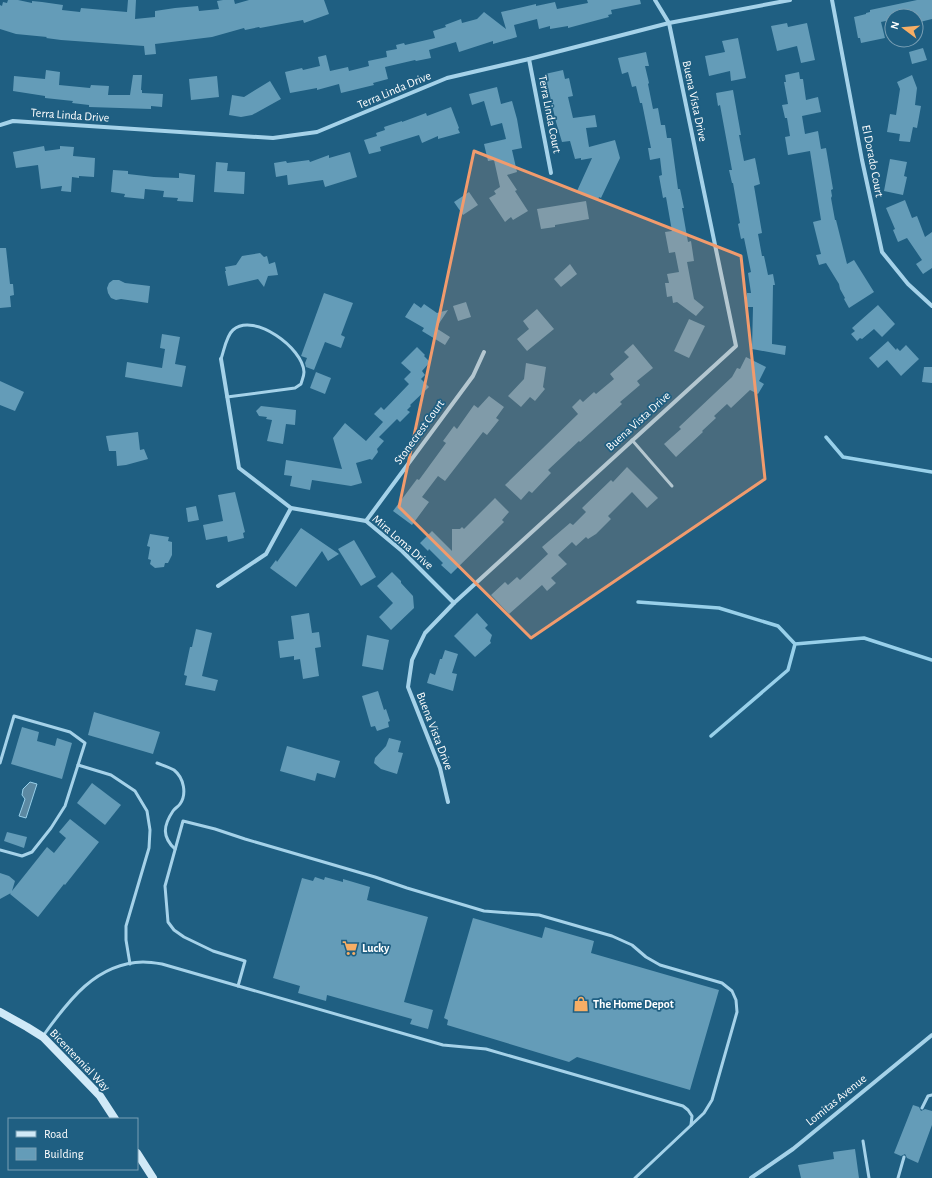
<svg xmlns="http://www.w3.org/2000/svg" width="932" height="1178" font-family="'Alegreya Sans',sans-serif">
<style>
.water{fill:#5c89a2;stroke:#98d0ea}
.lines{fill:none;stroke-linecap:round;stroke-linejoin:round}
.stream{stroke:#98d0ea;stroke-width:3.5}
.building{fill:#649cb8}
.lane{stroke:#a5d2e9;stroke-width:3}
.street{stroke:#a5d2e9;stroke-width:4}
.secondary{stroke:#d0e9f7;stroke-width:8}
.marked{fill:#f19b6d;fill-opacity:0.2;stroke:#f19b6d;stroke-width:3;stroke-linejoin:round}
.labels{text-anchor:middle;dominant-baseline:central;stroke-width:3.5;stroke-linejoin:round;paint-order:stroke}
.street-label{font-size:12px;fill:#fff;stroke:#1f5f82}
.poi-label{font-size:12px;font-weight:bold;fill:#fff;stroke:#1f5f82;text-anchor:start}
</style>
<rect width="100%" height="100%" fill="#1f5f82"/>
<polygon class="water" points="30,782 37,784 26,818 19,816 25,799 22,795 23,789"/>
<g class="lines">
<g class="stream">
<polyline points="826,437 843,457 932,472"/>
<polyline points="638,602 719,608 778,626 795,644"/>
<polyline points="711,736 788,670 795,644 864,638 932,660"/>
</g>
</g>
<g class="building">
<polygon points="8,0 18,0 32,3 32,1 42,2 63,5 62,10 80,12 81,8 127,12 128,0 136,0 135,19 155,17 155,11 175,8 198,6 199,11 219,9 217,1 223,0 234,0 235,4 249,0 324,0 329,14 304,23 303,20 260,28 259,27 245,30 244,28 212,37 155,44 156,54 145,55 144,46 61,40 46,38 47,37 16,34 0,29 0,5 2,6 3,2 7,3"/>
<polygon points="587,0 640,0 641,4 611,10 612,14 608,15 609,17 568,28 568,26 550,29 550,26 539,29 537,19 514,25 517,37 493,44 493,41 459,52 456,42 429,50 431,58 416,61 415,60 385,67 388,79 373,83 374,85 341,93 339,84 317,90 317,88 290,93 285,72 302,68 303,70 320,66 318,57 326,55 330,71 348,67 349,71 369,66 368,61 387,57 386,51 397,49 396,45 404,43 405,45 435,38 433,31 446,27 445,25 461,19 462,23 477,19 484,12 506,29 501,12 536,4 536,6 555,2 557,9 588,3"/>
<polygon points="917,0 932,0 932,19 916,23 916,16 889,16 890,20 881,22 885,38 861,43 860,38 858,38 854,17 866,14 866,13 870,12 870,10"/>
<polygon points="787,23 788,27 807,23 815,60 801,63 797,46 777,51 771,26"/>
<polygon points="738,38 746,78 731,81 730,71 709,76 705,56 725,52 722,41"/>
<polygon points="923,48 927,60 912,64 909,52"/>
<polygon points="646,52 649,66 645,66 649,83 648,84 653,109 658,108 661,125 665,125 667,138 671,138 678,189 680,189 684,208 682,208 688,242 691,241 694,261 687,262 694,299 704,307 696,316 677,302 673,303 672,296 667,297 665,283 669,283 667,274 679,272 675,252 669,253 665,232 672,231 666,197 663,198 659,176 662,175 660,158 650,160 648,148 651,148 642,103 640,103 636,86 632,87 628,72 622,74 618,58"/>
<polygon points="46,70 60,72 59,85 90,88 91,85 109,86 108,95 130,95 133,75 142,75 141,90 142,90 142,93 163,94 162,107 151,106 151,109 89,107 89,105 72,103 73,101 45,98 45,96 13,91 14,76 45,79"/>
<polygon points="563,70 565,79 569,78 573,96 568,97 573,118 595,115 597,127 586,128 589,147 615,140 620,158 601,198 599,197 598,200 577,191 592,158 581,160 581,158 575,159 570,141 562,142 556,122 545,74"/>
<polygon points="799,72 800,79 803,79 806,100 818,97 821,112 802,116 805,134 818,131 821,149 826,148 833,189 831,190 832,196 831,198 835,220 836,220 847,264 854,260 874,292 849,308 844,299 845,298 840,289 839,284 826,263 819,265 816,255 821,254 813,222 821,220 810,151 788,155 785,137 790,136 787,118 785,118 782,105 788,104 784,82 786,82 785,75"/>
<polygon points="912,75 917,88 915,105 921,106 917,128 913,127 910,142 899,141 900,134 887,132 890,114 896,115 900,89 897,82"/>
<polygon points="217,76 219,97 191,100 189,79"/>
<polygon points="270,81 281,99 252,115 241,117 229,115 232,95 244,97"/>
<polygon points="497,87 501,104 512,101 517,119 522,148 512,150 517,172 507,175 517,190 515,191 528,211 513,220 511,217 505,222 489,198 496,194 494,191 500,187 494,160 488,161 484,144 506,139 502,123 491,126 484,101 472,105 469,94"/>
<polygon points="733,90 741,135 739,135 744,161 755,158 760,184 754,186 762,233 758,234 762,256 764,256 768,275 773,274 775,285 773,285 772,344 786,346 785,355 752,349 753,307 747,307 747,293 751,293 748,273 751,272 744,238 741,239 738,224 740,223 733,183 732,183 729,170 732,170 720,105 718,106 716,93"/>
<polygon points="451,107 459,128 458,129 460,133 438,139 438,136 422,143 419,135 380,147 381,151 369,154 364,140 377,136 376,133 385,130 384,127 402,121 402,122 426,113 427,116"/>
<polygon points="44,146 45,151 60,149 60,146 74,147 73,156 95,158 94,177 79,176 79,178 72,177 71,192 61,191 62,186 41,189 38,165 16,168 13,152"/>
<polygon points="350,152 357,177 325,187 323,180 288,185 287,175 276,177 274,163 286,161 287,163 309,160 310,162 329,155 329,158"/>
<polygon points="890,159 907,162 904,176 907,177 903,195 884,191"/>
<polygon points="216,162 228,163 227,171 245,172 244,194 214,192"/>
<polygon points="113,170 128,171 128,174 154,177 179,178 179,173 195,175 193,202 177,201 178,198 163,197 164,191 145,189 144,199 124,197 125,194 111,192"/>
<polygon points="469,192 478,205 463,215 454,202"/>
<polygon points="905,200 912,218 917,216 925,237 932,232 932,268 923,274 916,264 922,260 907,238 898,242 893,230 895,229 886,208"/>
<polygon points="586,201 589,219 555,225 555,227 541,229 537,209"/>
<polygon points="0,248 6,248 10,284 13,284 14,295 10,296 11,307 0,308"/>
<polygon points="260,253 264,257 267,256 269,264 275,262 278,275 268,276 264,287 258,279 228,286 225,271 226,271 225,267 236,265 242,256"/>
<polygon points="570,264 577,274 561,287 554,279"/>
<polygon points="113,280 119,280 125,283 150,286 148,303 121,299 116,300 111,298 108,293 107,288 109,283"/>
<polygon points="324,293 353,303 341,335 345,337 341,348 325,342 314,370 306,367 305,363 307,358 301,356"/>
<polygon points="466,302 471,317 458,321 453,306"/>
<polygon points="414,303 421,308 424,304 437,313 448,310 436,328 450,337 445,345 422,331 424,328 405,317"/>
<polygon points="878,305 895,324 882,337 874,329 862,339 860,338 857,341 851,334 855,331 852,328"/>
<polygon points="537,309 554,329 527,351 517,339 529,329 523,321"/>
<polygon points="689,319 705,326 689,358 674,351"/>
<polygon points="162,334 180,337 175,364 186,366 182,387 125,377 127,362 162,368 165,349 160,348"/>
<polygon points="888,341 896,350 897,348 900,351 906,345 919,359 901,376 887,360 878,368 869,358"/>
<polygon points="633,344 653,368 637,381 640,385 620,402 622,404 580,442 579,441 548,470 551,473 532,493 529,491 521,500 505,485 578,414 572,407 580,399 583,402 594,392 596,394 614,379 610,374 629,357 624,352"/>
<polygon points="417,347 425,355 424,356 430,362 422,371 425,375 421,379 429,387 410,405 411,406 407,410 410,412 400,422 397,419 379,437 384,441 377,449 378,452 372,460 370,459 356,463 362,483 351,486 312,480 310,490 290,486 292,476 284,475 286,460 342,469 333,438 345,423 366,441 383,422 374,414 381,407 384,410 409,384 404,379 411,372 401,363"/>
<polygon points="746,357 766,367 759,381 764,384 758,394 750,390 731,408 727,404 714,416 716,418 702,431 703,432 676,457 664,444 681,429 679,427 732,377 737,368 740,369"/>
<polygon points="526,363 546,367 543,387 545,389 535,401 530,397 521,407 508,396 524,379"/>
<polygon points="924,367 932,367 932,383 922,382"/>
<polygon points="316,372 331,378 325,394 310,388"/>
<polygon points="0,381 24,392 15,411 0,405"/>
<polygon points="489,396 504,407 496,418 499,420 487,435 483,432 445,481 438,476 422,497 429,502 412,525 393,511 417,479 419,480 446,443 443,441 454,426 457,429 474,405 478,408"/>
<polygon points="261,406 296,410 295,425 286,424 283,444 267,441 272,420 266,419 267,417 259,416 256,411"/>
<polygon points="138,432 140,450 144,449 148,459 126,465 117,466 116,451 109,451 106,436"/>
<polygon points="627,467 658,498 647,508 632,492 608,516 611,519 596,534 588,539 586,537 576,546 572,542 558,555 567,564 551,578 556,583 547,591 542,585 509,614 491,595 505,582 508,585 517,577 520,580 548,554 542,547 570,523 573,525 586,512 582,508 611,480 613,482"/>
<polygon points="235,492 245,532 243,533 244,538 228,542 227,536 206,540 203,525 223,521 218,495"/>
<polygon points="495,498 509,512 502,520 504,522 451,574 441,565 443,563 429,549 428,551 420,543 432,531 452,551 452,529 460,529 462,527 464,529"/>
<polygon points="196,506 199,520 188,522 186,508"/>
<polygon points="301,528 339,554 328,561 322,551 296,587 270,568 276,560 277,562"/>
<polygon points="150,534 169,537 168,541 172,542 172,555 168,563 165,563 164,567 155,568 150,564 151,560 148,559 150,547 147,546"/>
<polygon points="354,540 376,577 361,586 338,549"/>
<polygon points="392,572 401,581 401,583 413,596 414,608 391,630 379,617 393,603 377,586"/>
<polygon points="309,613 312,633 319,632 321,647 315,648 319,676 303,679 300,659 294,660 294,656 280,658 278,641 294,639 291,616"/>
<polygon points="477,613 488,625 485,628 492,635 490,641 491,643 475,657 454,636"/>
<polygon points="196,629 212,633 202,676 218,680 215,691 185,685 187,676 184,675 190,647 192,647"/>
<polygon points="367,635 389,640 383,670 362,666"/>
<polygon points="445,650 458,654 452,673 457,674 453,691 427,683 430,673 435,675 440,659 442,659"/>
<polygon points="378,691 384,710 386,709 390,721 388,722 389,727 377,731 375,726 371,727 362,696"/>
<polygon points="94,712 160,732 153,754 88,735"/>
<polygon points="22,727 39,732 37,741 55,746 57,738 72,743 62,779 11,764"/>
<polygon points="389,738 401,741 398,752 403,753 397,774 381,769 374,763 375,758 386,746"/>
<polygon points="287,746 340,761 335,778 317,773 315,781 280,771"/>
<polygon points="92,783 121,805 105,825 77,803"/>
<polygon points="70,819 99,842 65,885 64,884 38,917 10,894 11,893 0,899 0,873 9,876 15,881 12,891 47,847 54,853 66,838 59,832"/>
<polygon points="7,832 27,837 24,848 4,841"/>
<polygon points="315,877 324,880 325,877 343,882 343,879 370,887 367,900 428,917 404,1002 433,1010 428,1029 410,1024 412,1019 327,995 326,1001 298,993 300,986 273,978 302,878 313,881"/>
<polygon points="473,918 542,938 545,927 594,941 591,953 719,990 690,1090 577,1057 569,1062 447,1025 448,1020 444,1018"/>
<polygon points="913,1105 919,1107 921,1111 925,1109 932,1111 932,1125 918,1163 907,1158 905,1154 901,1156 894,1153"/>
<polygon points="855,1149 859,1178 801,1178 798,1165 834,1159 833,1152"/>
</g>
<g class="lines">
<g class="lane">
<path d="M221 359C224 351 226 336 233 330 254 312 303 348 304 372 304 376 302 380 301 384L295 388 227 397"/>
<polyline points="632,440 672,486"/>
<polyline points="0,763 14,716 70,732 85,743 65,806 51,828 32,852 22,856 0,850"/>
<path d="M157 763C162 765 169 767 174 770 184 778 187 794 180 804 178 807 175 808 173 811 163 826 162 837 175 849"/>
<polyline points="78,765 111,775 135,791 147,811 150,830 149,848 126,926 126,940 130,964"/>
<polyline points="238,986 245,961 213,951 184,937 174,930 168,922 165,886 183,821 215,829 245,839 375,877 407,888 484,911 539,915 612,936 632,945 646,957 660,965 722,983 732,991 736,1000 737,1012 712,1100 704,1113 635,1178"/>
<path d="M43 1036C68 1001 96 963 143 962 150 962 156 963 162 964L443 1045 486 1049 683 1106 688 1110 692 1116 691 1125"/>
<polyline points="922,1108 928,1096 932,1095"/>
<polyline points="863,1141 869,1178"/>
<polyline points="898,1178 904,1157"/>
</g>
<g class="street">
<polyline points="832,0 862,160 882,252 908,284 932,306"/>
<polyline points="529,59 551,173"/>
<polyline points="0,125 13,121 273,138 317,132 447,78 529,59 669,23 790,0"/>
<polyline points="221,359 239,468 291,508 366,521 402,551 454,603"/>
<polyline points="366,521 473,376 484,352"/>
<polyline points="218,586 266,554 291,508"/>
<polyline points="448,802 440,768 408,687 412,660 425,633 454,603 736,346 669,23 655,0"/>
<polyline points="751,1178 793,1149 932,1035"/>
</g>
<g class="secondary">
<polyline points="0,1012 27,1027 43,1037 100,1096 115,1119"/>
<polyline points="137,1153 153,1178"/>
</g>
</g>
<path class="marked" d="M474 151 741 256 765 479 531 638 399 507Z"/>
<defs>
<symbol id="supermarket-bare" viewBox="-9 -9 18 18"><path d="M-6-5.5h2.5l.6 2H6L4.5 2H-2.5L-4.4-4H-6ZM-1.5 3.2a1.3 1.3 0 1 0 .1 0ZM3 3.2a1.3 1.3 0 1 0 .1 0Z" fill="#f7ae65" stroke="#1f5f82" stroke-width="2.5" paint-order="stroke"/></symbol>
<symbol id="shop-bare" viewBox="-9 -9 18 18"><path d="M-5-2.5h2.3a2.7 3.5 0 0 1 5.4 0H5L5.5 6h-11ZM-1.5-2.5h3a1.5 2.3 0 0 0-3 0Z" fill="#f7ae65" stroke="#1f5f82" stroke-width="2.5" paint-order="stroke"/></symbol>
</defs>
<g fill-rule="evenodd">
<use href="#supermarket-bare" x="339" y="937" width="22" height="22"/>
<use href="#shop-bare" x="570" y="993" width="22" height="22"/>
</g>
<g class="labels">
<g class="street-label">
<text transform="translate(394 90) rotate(-23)">Terra Linda Drive</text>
<text transform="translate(695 101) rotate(78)">Buena Vista Drive</text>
<text transform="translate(550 114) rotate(79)">Terra Linda Court</text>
<text transform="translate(70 115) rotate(4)">Terra Linda Drive</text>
<text transform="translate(873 161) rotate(79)">El Dorado Court</text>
<text transform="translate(638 421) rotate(-42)">Buena Vista Drive</text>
<text transform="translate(419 432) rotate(-54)">Stonecrest Court</text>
<text transform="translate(403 542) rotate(41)">Mira Loma Drive</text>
<text transform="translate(435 731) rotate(69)">Buena Vista Drive</text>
<text transform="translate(80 1060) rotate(46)">Bicentennial Way</text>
<text transform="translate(836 1100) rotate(-39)">Lomitas Avenue</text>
</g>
<g class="poi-label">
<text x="362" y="948">Lucky</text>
<text x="593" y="1004">The Home Depot</text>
</g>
</g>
<rect x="8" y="1118" width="130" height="52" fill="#1f5f82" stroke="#799fb4"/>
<rect x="16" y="1131" width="20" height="6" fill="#d0e9f7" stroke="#799fb4"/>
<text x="44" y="1138" font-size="12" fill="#ffffff">Road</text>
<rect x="16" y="1148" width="20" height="12" fill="#649cb8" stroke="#799fb4"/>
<text x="44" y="1158" font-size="12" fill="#ffffff">Building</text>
<g transform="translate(904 28) rotate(286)"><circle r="19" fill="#1f5f82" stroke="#799fb4"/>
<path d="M0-3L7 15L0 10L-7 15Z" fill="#f7ae65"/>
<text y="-6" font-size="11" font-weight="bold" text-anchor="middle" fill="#ffffff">N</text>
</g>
</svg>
